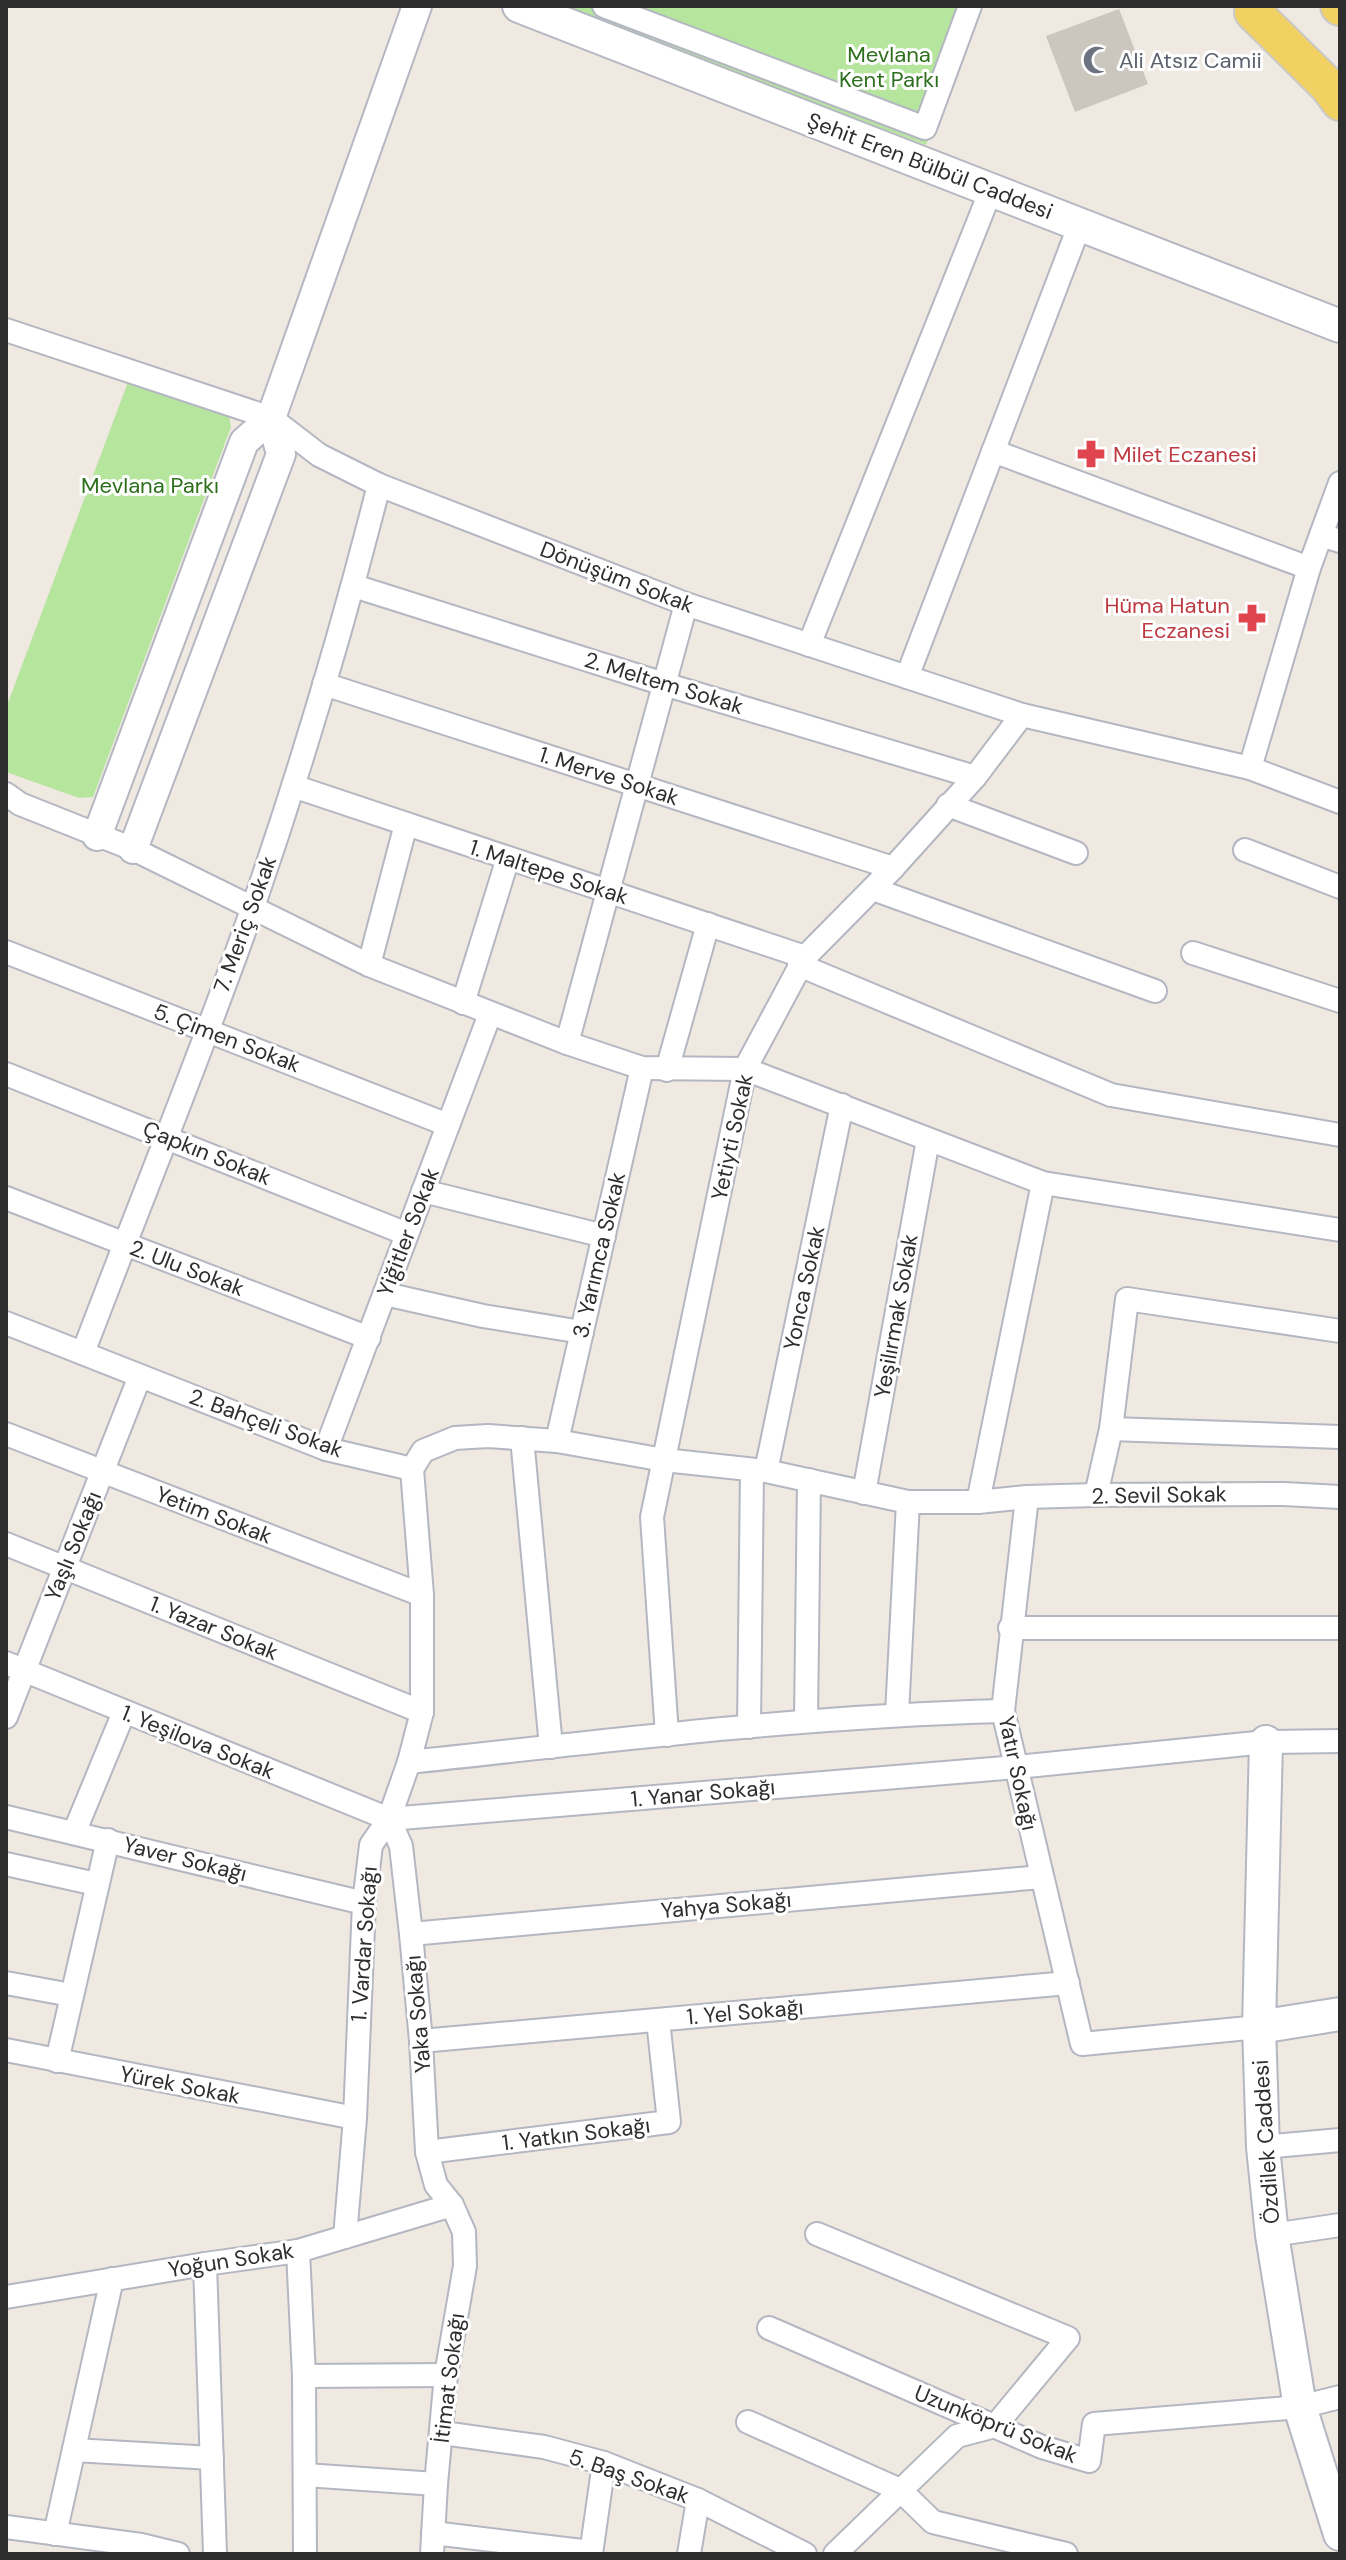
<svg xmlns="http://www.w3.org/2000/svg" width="1346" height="2560" font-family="'DM Sans',sans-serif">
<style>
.green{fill:#b6e59e}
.building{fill:#cbc7bf}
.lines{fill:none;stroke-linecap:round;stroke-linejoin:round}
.minor-casing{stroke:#b4b7c1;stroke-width:26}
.tertiary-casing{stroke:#b4b7c1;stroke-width:32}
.secondary-casing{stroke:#b4b7c1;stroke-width:36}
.primary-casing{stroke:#c9c9c9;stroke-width:40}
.minor{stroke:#fff;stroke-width:22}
.tertiary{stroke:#fff;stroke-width:28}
.secondary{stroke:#fff;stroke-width:32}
.primary{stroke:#f2d163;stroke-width:36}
.labels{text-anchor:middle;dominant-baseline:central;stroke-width:6;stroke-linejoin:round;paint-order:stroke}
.park-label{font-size:22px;fill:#2c6e1b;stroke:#fff}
.worship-label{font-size:22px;fill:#5b616d;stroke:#fff;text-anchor:start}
.street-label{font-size:22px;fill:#2e2e2e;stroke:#fff}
.health-label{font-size:22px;fill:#be3a42;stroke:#fff;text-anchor:start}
</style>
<rect width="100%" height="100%" fill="#efe9e1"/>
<g class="green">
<polygon points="558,6 976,6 926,145"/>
<polygon points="128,382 229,414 231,427 93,797 79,798 6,772 6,708"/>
</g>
<polygon class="building" points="1119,9 1148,84 1075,112 1046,36"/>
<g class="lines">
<defs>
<g id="minor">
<polyline points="604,6 925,128 970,6"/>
<polyline points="6,330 271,418 319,455 379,485 686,604 1022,715 1250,768 1340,802"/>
<polyline points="993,451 1309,568"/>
<polyline points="1321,535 1340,541"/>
<polyline points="354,586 664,684 975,777"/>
<polyline points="809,645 991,190"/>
<polyline points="907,677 1080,224"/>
<polyline points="324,684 893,868"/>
<polyline points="1250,768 1309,568 1340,483"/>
<polyline points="293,786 805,957"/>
<polyline points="6,794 20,804 133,849 369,965 567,1043 642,1068 745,1069 1043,1183 1340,1230"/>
<polyline points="948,805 1076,853"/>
<polyline points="1245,850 1340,887"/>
<polyline points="873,889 1155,991"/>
<polyline points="6,952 448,1125"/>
<polyline points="1193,953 1340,1001"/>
<polyline points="369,965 406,824"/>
<polyline points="799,965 1111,1095 1340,1135"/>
<polyline points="463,1003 508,858"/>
<polyline points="567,1043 686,604"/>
<polyline points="667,1070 708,924"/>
<polyline points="6,1074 407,1234"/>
<polyline points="423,1191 604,1236"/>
<polyline points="6,1198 369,1338"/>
<polyline points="385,1294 483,1316 582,1332"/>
<polyline points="6,1323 326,1449 412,1469 423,1451 455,1438 488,1436 557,1441 664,1460 766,1471 908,1502 978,1502 1027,1497 1096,1495 1284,1494 1340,1497"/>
<path d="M83 1353C139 1205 200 1057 253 907 301 768 343 627 379 485"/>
<polyline points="1111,1429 1340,1437"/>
<polyline points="6,1434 422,1595"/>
<polyline points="522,1438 551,1747"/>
<polyline points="557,1441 642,1068"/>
<polyline points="326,1449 490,1014"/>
<polyline points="766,1471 842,1105"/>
<polyline points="864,1493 928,1140"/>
<polyline points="1096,1495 1111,1429 1127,1299 1340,1331"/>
<polyline points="1027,1497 1003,1711 1082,2044 1259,2027"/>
<polyline points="978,1502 1043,1183"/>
<polyline points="6,1544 422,1712"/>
<polyline points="1010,1628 1340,1628"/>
<polyline points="6,1663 389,1819 1017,1767 1266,1742 1340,1741"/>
<polyline points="897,1714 908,1502"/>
<polyline points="6,1717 140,1376"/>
<polyline points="806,1721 809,1480"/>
<polyline points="749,1727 752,1470"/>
<polyline points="667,1735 652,1517 745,1069 805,957 893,868 975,777 1022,715"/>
<path d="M409 1762C607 1741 804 1716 1003 1711"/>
<polyline points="6,1817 364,1903"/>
<polyline points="389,1819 401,1846 411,1934 421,2041 427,2152 436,2185 452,2205 464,2232 465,2266 446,2375 436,2484 432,2554"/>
<polyline points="74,1833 124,1712"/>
<polyline points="6,1864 96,1884"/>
<polyline points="411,1934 1041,1877"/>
<polyline points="6,1983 71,1995"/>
<polyline points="421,2041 1068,1983"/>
<polyline points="6,2050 355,2118"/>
<polyline points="57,2061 108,1840"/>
<polyline points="1263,2147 1340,2140"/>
<polyline points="427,2152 669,2122 658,2020"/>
<polyline points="817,2234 1068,2338 995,2426 957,2436 835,2554"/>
<polyline points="1272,2235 1340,2225"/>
<polyline points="345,2237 355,2118 364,1903 371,1845 389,1819 409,1762 422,1712 422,1595 412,1469"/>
<polyline points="298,2251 304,2376 305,2554"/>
<polyline points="205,2264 215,2554"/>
<polyline points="6,2297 205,2264 298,2251 452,2205"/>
<polyline points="769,2328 1042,2447 1089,2461 1094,2424 1300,2407 1340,2397"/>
<polyline points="304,2376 446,2375"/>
<polyline points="748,2422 900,2490 933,2522 1066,2554"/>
<polyline points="443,2433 544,2447 604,2463 698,2500 805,2554"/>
<polyline points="74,2450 212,2458"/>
<polyline points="305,2475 436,2484"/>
<polyline points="6,2527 141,2545 178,2554"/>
<polyline points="433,2533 591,2552"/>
<polyline points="55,2534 112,2279"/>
<polyline points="591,2554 604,2463"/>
<polyline points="689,2554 698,2500"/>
</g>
<g id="tertiary">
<polyline points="97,836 244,442 271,418 417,6"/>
<polyline points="133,849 281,454 271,418"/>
</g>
<g id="secondary">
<polyline points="519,6 1340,326"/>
<polyline points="1266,1742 1259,2027 1263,2147 1272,2235 1300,2407 1340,2534"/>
<polyline points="1259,2027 1340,2014"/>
</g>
<g id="primary">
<polyline points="1339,6 1340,7"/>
<polyline points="1253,12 1328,86 1340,102"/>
</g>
</defs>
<use href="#minor" class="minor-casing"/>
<use href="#tertiary" class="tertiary-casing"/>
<use href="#secondary" class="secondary-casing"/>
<use href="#primary" class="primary-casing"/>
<use href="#minor" class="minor"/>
<use href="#tertiary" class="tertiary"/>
<use href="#secondary" class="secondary"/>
<use href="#primary" class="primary"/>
</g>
<defs>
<symbol id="mosque-bare" viewBox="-9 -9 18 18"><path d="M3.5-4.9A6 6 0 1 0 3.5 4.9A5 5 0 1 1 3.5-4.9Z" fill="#6b7280" stroke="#fff" stroke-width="2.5" paint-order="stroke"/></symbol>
<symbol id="pharmacy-bare" viewBox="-9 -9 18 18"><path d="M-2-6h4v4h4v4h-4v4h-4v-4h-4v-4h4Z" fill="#e0444e" stroke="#fff" stroke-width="2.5" paint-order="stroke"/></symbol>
</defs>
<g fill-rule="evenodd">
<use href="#mosque-bare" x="1077" y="40" width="40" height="40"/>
<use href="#pharmacy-bare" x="1071" y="434" width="40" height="40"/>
<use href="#pharmacy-bare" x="1232" y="598" width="40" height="40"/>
</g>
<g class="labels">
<g class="park-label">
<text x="889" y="54">Mevlana<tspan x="889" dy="25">Kent Parkı</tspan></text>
<text x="150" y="485">Mevlana Parkı</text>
</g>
<g class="worship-label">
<text x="1119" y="60">Ali Atsız Camii</text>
</g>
<g class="street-label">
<text transform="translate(930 166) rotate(21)">Şehit Eren Bülbül Caddesi</text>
<text transform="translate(617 577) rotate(21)">Dönüşüm Sokak</text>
<text transform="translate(664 683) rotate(17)">2. Meltem Sokak</text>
<text transform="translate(609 776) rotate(18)">1. Merve Sokak</text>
<text transform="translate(549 872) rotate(18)">1. Maltepe Sokak</text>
<text transform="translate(245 924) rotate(-70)">7. Meriç Sokak</text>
<text transform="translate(227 1038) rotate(21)">5. Çimen Sokak</text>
<text transform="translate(732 1137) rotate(-78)">Yetiyti Sokak</text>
<text transform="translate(207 1153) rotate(22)">Çapkın Sokak</text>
<text transform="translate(408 1232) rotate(-69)">Yiğitler Sokak</text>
<text transform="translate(599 1255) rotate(-77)">3. Yarımca Sokak</text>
<text transform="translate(187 1268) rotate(21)">2. Ulu Sokak</text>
<text transform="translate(804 1288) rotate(-78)">Yonca Sokak</text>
<text transform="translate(896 1316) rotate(-80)">Yeşilırmak Sokak</text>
<text transform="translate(266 1423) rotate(20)">2. Bahçeli Sokak</text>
<text transform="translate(1159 1495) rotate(-1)">2. Sevil Sokak</text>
<text transform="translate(214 1515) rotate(21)">Yetim Sokak</text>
<text transform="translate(73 1546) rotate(-68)">Yaşlı Sokağı</text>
<text transform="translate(214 1628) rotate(22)">1. Yazar Sokak</text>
<text transform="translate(198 1742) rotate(22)">1. Yeşilova Sokak</text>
<text transform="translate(1018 1773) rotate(78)">Yatır Sokağı</text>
<text transform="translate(703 1793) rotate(-5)">1. Yanar Sokağı</text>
<text transform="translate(185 1859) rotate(14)">Yaver Sokağı</text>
<text transform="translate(726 1905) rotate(-5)">Yahya Sokağı</text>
<text transform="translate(364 1944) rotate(-86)">1. Vardar Sokağı</text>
<text transform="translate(745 2012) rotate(-5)">1. Yel Sokağı</text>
<text transform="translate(418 2014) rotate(-95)">Yaka Sokağı</text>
<text transform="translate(180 2085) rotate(11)">Yürek Sokak</text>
<text transform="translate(576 2134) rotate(-7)">1. Yatkın Sokağı</text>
<text transform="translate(1266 2142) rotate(-94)">Özdilek Caddesi</text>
<text transform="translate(231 2260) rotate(-9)">Yoğun Sokak</text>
<text transform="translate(449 2378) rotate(-83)">İtimat Sokağı</text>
<text transform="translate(996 2424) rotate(22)">Uzunköprü Sokak</text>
<text transform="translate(629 2476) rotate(19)">5. Baş Sokak</text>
</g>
<g class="health-label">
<text x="1113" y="454">Milet Eczanesi</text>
<text x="1230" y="605" text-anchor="end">Hüma Hatun<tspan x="1230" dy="25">Eczanesi</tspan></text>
</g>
</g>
<rect width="1346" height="2560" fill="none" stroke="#2e2e2e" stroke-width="16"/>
</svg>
